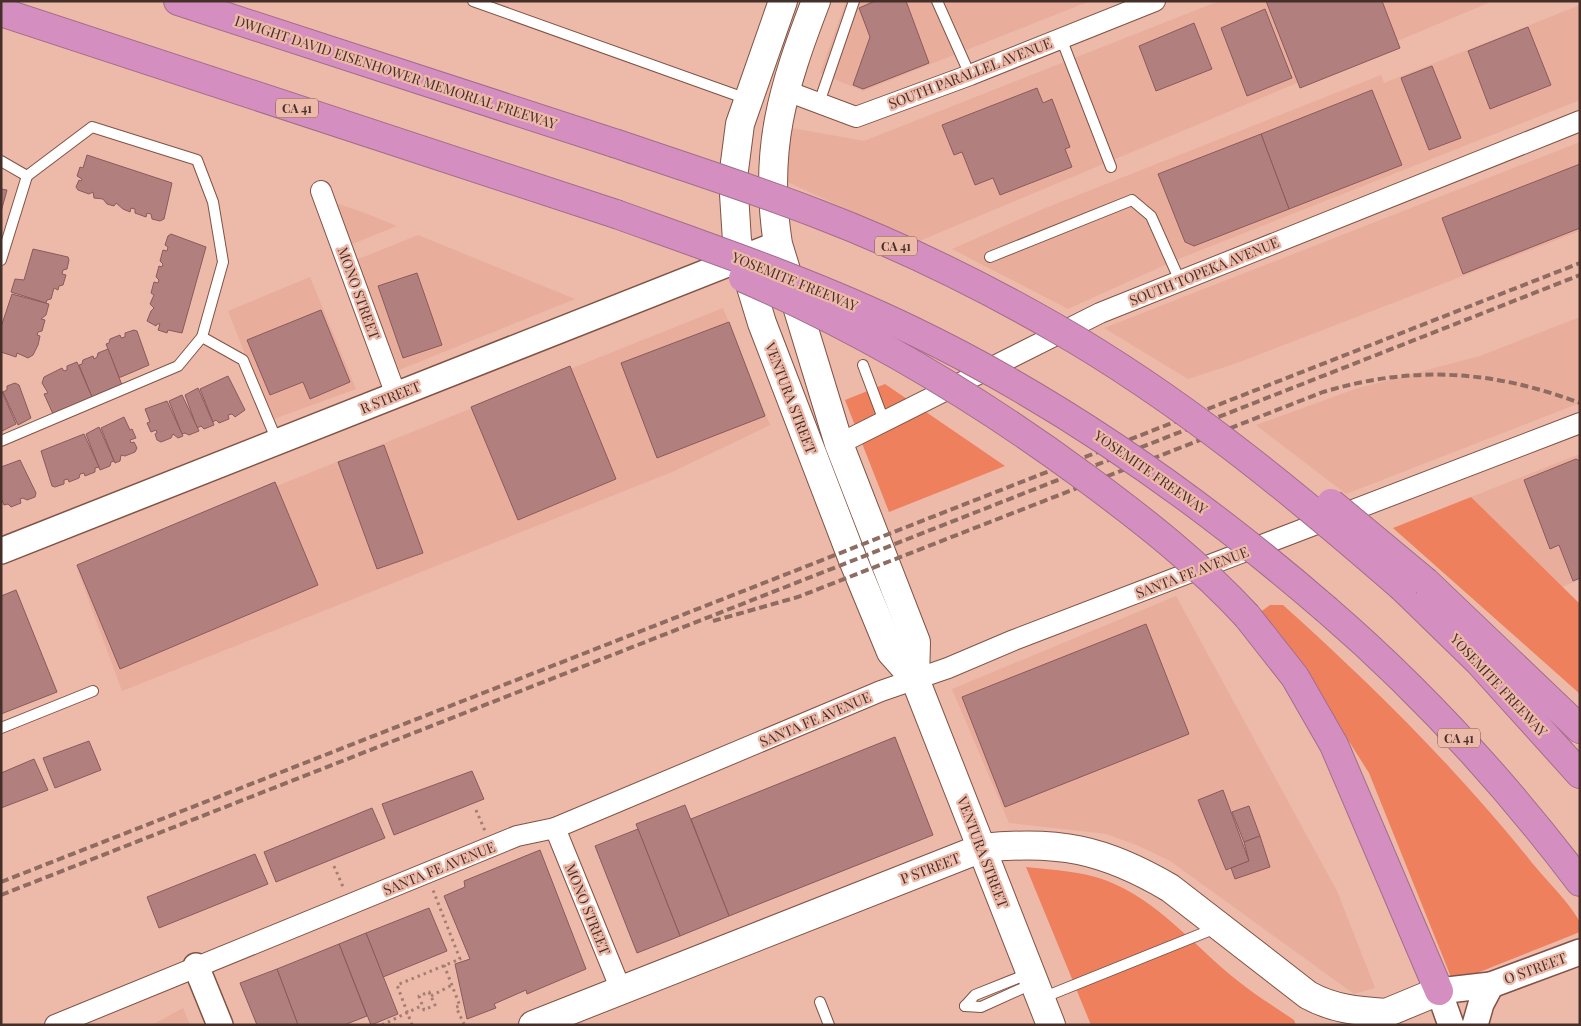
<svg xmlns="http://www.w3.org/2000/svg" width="1581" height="1026" font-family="'Playfair Display',serif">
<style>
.built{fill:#e9ad9c}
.green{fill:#ee805e}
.building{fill:#b27f7f;stroke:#8b5a5b}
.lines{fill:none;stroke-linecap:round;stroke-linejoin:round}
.service-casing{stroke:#805345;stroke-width:12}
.minor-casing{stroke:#805345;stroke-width:22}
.tertiary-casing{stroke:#805345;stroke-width:28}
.secondary-casing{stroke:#805345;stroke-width:30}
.motorway-casing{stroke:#a26d8b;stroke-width:30}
.path{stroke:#a57e73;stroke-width:3;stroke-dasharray:2.5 4;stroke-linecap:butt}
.service{stroke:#fff;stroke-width:10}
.minor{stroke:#fff;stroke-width:20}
.tertiary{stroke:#fff;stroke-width:25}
.secondary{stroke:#fff;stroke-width:28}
.motorway{stroke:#d48fc0;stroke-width:28}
.rail{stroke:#8e6c61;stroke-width:4;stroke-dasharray:8 4;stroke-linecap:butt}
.motorway-bridge-casing{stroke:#a26d8b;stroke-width:30;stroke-linecap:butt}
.motorway-bridge{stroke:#d48fc0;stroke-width:28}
.labels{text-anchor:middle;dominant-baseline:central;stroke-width:4.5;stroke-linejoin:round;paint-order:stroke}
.shield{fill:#edb9a9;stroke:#77584f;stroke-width:1}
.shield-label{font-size:12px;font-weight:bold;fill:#442f29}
.street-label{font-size:14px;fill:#442f29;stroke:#edb9a9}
</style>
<rect width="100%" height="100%" fill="#edb9a9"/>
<g class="built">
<polygon points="846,1 1090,1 863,91 820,73"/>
<polygon points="1219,1 1493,1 917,242 781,179 792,128 864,141"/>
<polygon points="1580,5 1580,100 1176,260 1068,309 952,249 1043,209 1381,75 1384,83"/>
<polygon points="1580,142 1580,231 1237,363 1188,379 1104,328"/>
<polygon points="333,202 365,213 397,226 350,245"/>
<polygon points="418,235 575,299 399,370 356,260"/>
<polygon points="310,277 356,389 271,420 228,311"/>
<polygon points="723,308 770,425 672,472 122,691 76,566"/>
<polygon points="1580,317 1580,403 1346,494 1256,425 1355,389 1480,356"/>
<polygon points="1577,455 1580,456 1580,580 1562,587 1471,497"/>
<polygon points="1176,596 1337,891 1375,988 1354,994 1170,861 1139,846 1106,834 1009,823 952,689"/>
<polygon points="183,1008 190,1025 152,1025"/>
</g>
<g class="green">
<polygon points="885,384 1005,466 889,512 845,400"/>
<polygon points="1471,497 1580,604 1580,694 1393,528"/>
<path d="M1270 605H1283C1372 685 1454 766 1529 859 1541 875 1572 905 1579 921 1581 924 1580 929 1580 932L1457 981 1451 977 1369 773 1305 672 1259 613Z"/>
<path d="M1026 867C1052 870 1080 871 1105 880 1157 899 1195 947 1238 981 1255 995 1275 1007 1294 1020L1296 1025H1091Z"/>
</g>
<g class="building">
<polygon points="875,1 906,1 929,63 863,89 853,85 870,37 859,8"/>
<polygon points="1266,1 1382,1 1400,48 1300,88"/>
<polygon points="1265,9 1292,78 1247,96 1221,28"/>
<polygon points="1194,23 1212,69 1156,91 1139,46"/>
<polygon points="1528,27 1551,85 1490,109 1468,51"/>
<polygon points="1432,66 1461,138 1429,150 1401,78"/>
<polygon points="1037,88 1043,103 1052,99 1070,147 1065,149 1072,167 1000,195 993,178 975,185 962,152 954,155 942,125"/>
<polygon points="1372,90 1402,165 1289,209 1261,134"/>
<polygon points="1261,134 1289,209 1194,246 1185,242 1158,174"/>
<polygon points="87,155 172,183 164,219 160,221 152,219 151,214 147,213 146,217 135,213 135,209 131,208 130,212 123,209 116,203 114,206 107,204 103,199 94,198 93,192 89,194 78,190 76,187 79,180 81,181 82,179 77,176 80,167 83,168"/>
<polygon points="1580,164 1580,228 1463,274 1442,218"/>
<polygon points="1,189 7,190 1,212"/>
<polygon points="171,234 206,247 182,333 168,330 167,333 158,330 160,324 157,324 156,326 147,321 151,311 154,308 150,304 154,295 151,293 154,282 158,283 159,280 156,277 159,266 162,267 163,264 160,261 163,250 167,251 168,247 165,245 168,236"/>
<polygon points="33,249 68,257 69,260 67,269 63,270 62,274 66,275 63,285 59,286 58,290 54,288 51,299 47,300 46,303 11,292 15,279 24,280"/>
<polygon points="417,273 442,345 403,358 378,286"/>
<polygon points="12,294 49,304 46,315 41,319 45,320 42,331 38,332 37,335 40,336 38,345 33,355 28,358 17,353 16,357 1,352 1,327"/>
<polygon points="321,310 350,382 310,399 303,382 270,395 247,340"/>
<polygon points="729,322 765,416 657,458 621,363"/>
<polygon points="134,330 137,331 149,365 121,377 119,377 106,344 109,343 110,339 120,335 121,338 125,337 125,333"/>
<polygon points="108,349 122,385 92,397 79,365 82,364 83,360 93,356 94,359 97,357 98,353"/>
<polygon points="77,362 92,397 53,414 44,394 48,393 42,383 44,377 62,368 64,371 67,370 67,366"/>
<polygon points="570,366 616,479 518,520 471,407"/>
<polygon points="228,376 245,410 235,417 232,414 228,415 229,419 219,423 216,420 213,422 200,389"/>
<polygon points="15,383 19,385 31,418 18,425 3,392 7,390 7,386"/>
<polygon points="198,388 214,425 204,429 201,426 197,428 185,395"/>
<polygon points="1,389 16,424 2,431 1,430"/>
<polygon points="182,395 199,431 189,435 185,433 182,434 169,401"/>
<polygon points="167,401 183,436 178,438 173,434 171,438 161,442 157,440 155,434 157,433 156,430 151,432 147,423 150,422 145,409"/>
<polygon points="124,417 130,430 132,429 136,438 130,440 131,443 134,442 137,448 135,452 125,456 121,455 120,461 115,463 101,428"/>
<polygon points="99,427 114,461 111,462 110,466 100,470 86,434"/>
<polygon points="84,434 99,467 95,468 95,472 85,476 84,473 80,474 79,478 69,482 68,479 64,480 64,484 55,487 52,486 41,451"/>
<polygon points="384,445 423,553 377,569 338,462"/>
<polygon points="1576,459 1580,461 1580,578 1573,581 1559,545 1550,549 1524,480"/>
<polygon points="20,460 36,493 35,497 27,500 23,498 20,499 21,503 11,507 8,504 4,505 1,498 1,467"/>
<polygon points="275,482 318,585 120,669 77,565"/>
<polygon points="16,590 57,692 1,714 1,596"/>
<polygon points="1146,624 1189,734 1005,807 962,697"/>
<polygon points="895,737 933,835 729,916 691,819"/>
<polygon points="89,741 101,770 55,788 43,758"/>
<polygon points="34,759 48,790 1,808 1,773"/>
<polygon points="472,771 484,799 394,835 382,804"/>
<polygon points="1223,790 1249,861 1226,870 1198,800"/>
<polygon points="685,805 729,916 680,936 636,824"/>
<polygon points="1249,806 1260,836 1244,842 1232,812"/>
<polygon points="372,808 385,838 276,882 264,852"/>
<polygon points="638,829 680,936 637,953 595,846"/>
<polygon points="1260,836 1270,867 1235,879 1231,868 1249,861 1244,842"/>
<polygon points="540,850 586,969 527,994 526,990 494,1004 496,1008 467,1019 455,964 470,959 444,896 465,887 464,881"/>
<polygon points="255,854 268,884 159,928 147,897"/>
<polygon points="429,908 447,951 383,977 366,933"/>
<polygon points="366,933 398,1014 371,1025 339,944"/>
<polygon points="339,944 367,1016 344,1025 298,1025 277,969"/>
<polygon points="277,969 298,1025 257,1025 240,983"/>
</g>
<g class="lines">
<defs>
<g id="service">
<polyline points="473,1 747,99"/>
<polyline points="937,1 970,75"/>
<polyline points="1061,38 1111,167"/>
<polyline points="819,103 854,1"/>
<polyline points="1,161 27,176 92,127 197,160 213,202 223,262 202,337 178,366 1,441"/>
<polyline points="990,257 1132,200 1151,216 1180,281"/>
<polyline points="1,260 27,176"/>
<polyline points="202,337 243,360 277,441"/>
<polyline points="863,365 884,421"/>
<polyline points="1,728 93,691"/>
<polyline points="1042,998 1216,928"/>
<polyline points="820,1002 829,1025"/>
<polyline points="965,1006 975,995 1030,973"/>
<polyline points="965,1006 981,1007 1034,983"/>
</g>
<g id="minor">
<polyline points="784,90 856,117 970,75 1155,1"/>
<polyline points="321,191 396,395"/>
<polyline points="839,444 1100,313 1580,121"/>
<polyline points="555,828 621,990"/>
<polyline points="55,1025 517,836 555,828 881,691 948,668 1014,640 1580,423"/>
</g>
<g id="tertiary">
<polyline points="1,551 778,244"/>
<polyline points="196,966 220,1025"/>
<polyline points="1451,1025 1439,991 1491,985 1580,952"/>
<polyline points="1475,1025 1481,1004 1491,985"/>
</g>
<g id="secondary">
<polyline points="783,1 740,124 733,178 737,241 762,323 853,560 891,652 915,679 1051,1025"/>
<path d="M816 1C783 87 763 150 778 244L839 444 916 642 915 679"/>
<polyline points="1369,1020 1439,991"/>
<path d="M533 1025 982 848C1058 840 1104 849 1170 888L1308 995C1333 1009 1358 1011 1386 1013"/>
</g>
<g id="motorway">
<polyline points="178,1 614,143"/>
<polyline points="1,12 616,214"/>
<polyline points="1426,582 1580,729"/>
<polyline points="1403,588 1479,662 1580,774"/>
<path d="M1327 610C1421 691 1505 783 1580 882"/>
<polyline points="1247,616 1295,677 1334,745 1439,991"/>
</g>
</defs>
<use href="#service" class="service-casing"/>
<use href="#minor" class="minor-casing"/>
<use href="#tertiary" class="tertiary-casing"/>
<use href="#secondary" class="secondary-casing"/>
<use href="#motorway" class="motorway-casing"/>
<g class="path">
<polyline points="476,810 485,831"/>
<polyline points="334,866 343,887"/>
<polyline points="444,965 460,1006 456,1007 464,1024"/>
<polygon points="429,992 435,1005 424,1010 419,996"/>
<polyline points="431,996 452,985"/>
<polyline points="382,1025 423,1005"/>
<polyline points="412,1025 397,985 460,959 433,890"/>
</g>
<use href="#service" class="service"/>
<use href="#minor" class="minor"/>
<use href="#tertiary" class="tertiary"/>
<use href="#secondary" class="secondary"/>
<use href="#motorway" class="motorway"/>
<g class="rail">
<path d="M713 621 798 597 1323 392C1413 365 1492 370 1580 403"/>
<polyline points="1,882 1580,263"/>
<polyline points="1,895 1580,275"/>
</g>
<defs>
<g id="motorway-bridge">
<path d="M614 143C682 166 751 188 818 214 899 245 979 284 1054 327 1180 399 1294 493 1403 588"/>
<path d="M616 214C716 250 816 284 911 330 1063 403 1200 500 1327 610"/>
<path d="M743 278C865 331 979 399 1086 478 1143 520 1199 564 1247 616"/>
<polyline points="1331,503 1426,582"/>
</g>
</defs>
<use href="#motorway-bridge" class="motorway-bridge-casing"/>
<use href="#motorway-bridge" class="motorway-bridge"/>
</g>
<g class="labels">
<g class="shield">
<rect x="276" y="98.5" width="42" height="19" rx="4"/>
<rect x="875" y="236.5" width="42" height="19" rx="4"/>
<rect x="1438" y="728.5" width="42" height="19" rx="4"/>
</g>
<g class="shield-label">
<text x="297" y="108">CA 41</text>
<text x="896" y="246">CA 41</text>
<text x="1459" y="738">CA 41</text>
</g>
<g class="street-label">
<text transform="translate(396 72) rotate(18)">DWIGHT DAVID EISENHOWER MEMORIAL FREEWAY</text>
<text transform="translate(970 73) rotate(-21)">SOUTH PARALLEL AVENUE</text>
<text transform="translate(1204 271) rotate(-22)">SOUTH TOPEKA AVENUE</text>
<text transform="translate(795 281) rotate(22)">YOSEMITE FREEWAY</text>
<text transform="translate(359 293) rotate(70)">MONO STREET</text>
<text transform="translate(390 397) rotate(-22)">R STREET</text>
<text transform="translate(791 398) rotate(69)">VENTURA STREET</text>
<text transform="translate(1151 472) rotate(35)">YOSEMITE FREEWAY</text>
<text transform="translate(1192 572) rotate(-21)">SANTA FE AVENUE</text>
<text transform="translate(1499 685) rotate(47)">YOSEMITE FREEWAY</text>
<text transform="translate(815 719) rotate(-23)">SANTA FE AVENUE</text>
<text transform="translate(983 852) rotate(69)">VENTURA STREET</text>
<text transform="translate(439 868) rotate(-22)">SANTA FE AVENUE</text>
<text transform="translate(930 868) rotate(-21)">P STREET</text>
<text transform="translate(588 909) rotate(68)">MONO STREET</text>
<text transform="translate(1535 968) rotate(-20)">O STREET</text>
</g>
</g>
<rect width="1581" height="1026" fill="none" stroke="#442f29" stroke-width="5"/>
</svg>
